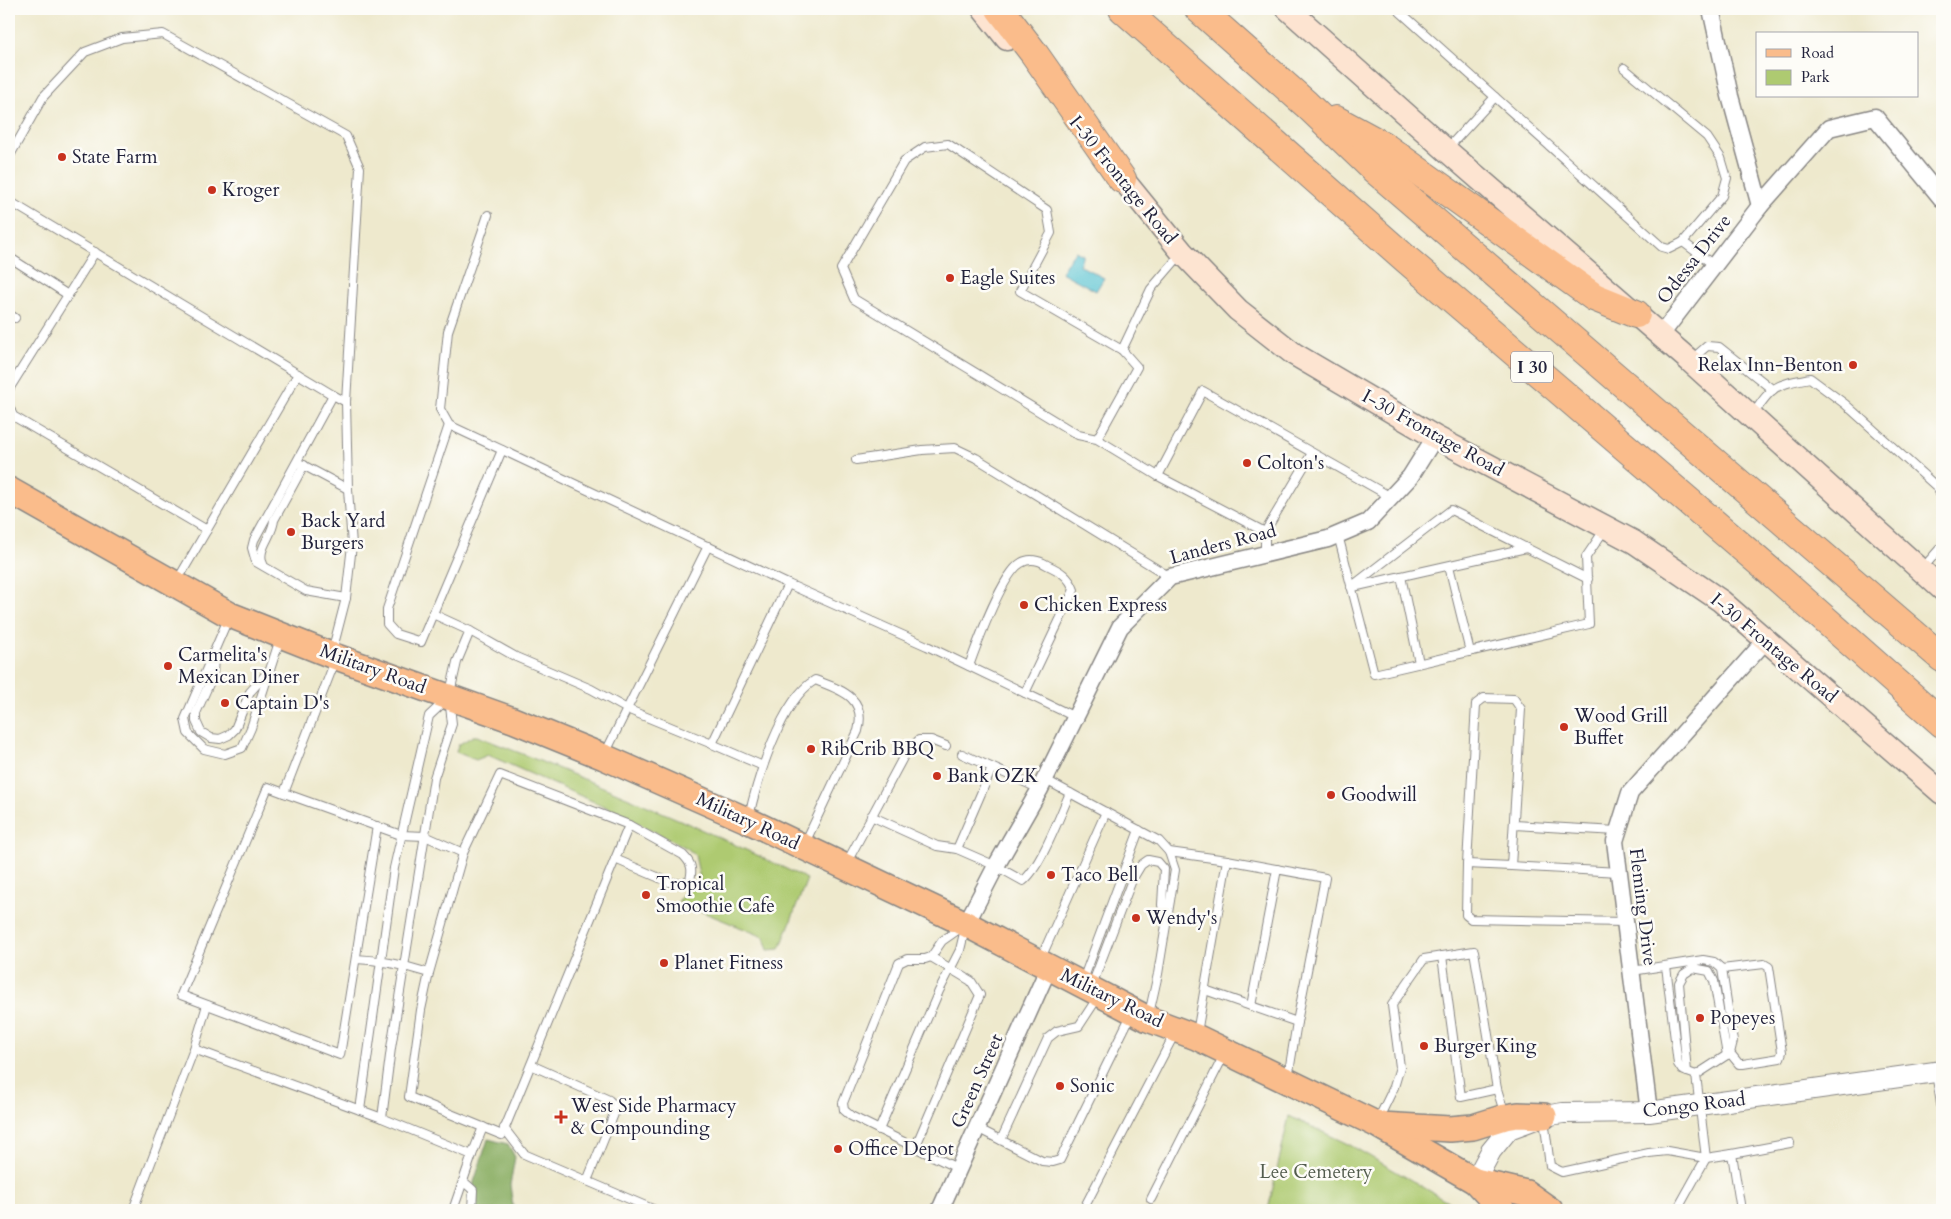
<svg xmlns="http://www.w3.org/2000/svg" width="1951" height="1219" font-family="Cardo,serif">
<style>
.green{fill:#aeca71;stroke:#687656}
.forest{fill:#8aae63;stroke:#56684f}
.water{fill:#58c3d2;stroke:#3d7286}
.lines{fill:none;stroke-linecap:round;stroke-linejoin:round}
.service-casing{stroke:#888684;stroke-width:10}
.minor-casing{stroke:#888684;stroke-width:19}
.tertiary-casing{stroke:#888684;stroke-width:22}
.secondary-casing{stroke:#888684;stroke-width:25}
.primary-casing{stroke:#888684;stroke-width:28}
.motorway-casing{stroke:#888684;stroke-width:30}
.service{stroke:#fff;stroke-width:8}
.minor{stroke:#fff;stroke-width:16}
.tertiary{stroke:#fff;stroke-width:20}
.secondary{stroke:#fde4d1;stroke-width:22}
.primary{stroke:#fabc8b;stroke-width:25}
.motorway{stroke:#fabc8b;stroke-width:28}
.poi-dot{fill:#c8321e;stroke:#fdfcf7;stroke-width:2}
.labels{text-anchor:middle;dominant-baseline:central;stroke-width:5;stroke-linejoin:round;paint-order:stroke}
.shield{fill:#fdfcf7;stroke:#646373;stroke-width:1}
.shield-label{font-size:18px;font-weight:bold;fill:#22223b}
.poi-label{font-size:19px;fill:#22223b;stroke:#fdfcf7;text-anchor:start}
.street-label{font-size:19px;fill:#22223b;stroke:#fdfcf7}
.park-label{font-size:19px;fill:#535d4e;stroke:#fdfcf7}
</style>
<rect width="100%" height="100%" fill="#fdfcf7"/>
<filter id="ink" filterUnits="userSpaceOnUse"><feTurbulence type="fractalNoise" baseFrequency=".02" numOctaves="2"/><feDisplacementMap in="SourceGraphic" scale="10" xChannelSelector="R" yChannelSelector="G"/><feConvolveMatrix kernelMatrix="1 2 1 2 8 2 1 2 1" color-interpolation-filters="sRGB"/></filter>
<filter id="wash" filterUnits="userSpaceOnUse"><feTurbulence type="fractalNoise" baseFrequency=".0096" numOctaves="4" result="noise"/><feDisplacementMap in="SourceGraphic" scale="20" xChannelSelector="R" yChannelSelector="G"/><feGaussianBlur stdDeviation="1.12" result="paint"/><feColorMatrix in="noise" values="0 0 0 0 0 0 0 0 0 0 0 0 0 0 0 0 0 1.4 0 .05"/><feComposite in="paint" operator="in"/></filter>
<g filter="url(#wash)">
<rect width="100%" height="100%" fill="#eee9cd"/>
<g class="green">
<path d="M473 736H477C589 780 699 826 807 879L780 949 768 950 764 937 678 902 687 889 700 879 695 855 687 848 608 808 488 755 476 760 456 752 458 745Z"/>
<polygon points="1289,1116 1350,1145 1463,1210 1268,1210"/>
</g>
<polygon class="forest" points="488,1139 508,1144 515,1157 510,1185 513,1207 516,1210 470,1210 474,1182"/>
<polygon class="water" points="1075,251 1083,255 1079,265 1104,278 1096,291 1061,272"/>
</g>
<g filter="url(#ink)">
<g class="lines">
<defs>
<g id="service">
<polyline points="1397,9 1662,247 1669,249 1683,242 1715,266"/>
<polyline points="1624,68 1707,137 1721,158 1727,178 1722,196 1683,242"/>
<polyline points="1447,149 1495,97"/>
<polyline points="9,157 43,97 85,52 122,38 163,34 346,136 360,168 346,402 348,489 352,545 346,598 332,652"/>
<polyline points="9,201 333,395 346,402"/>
<polyline points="488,215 448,331 440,409 449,425 788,584"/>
<polyline points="9,257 68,295"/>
<polyline points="9,314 15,318"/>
<polyline points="1122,350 1151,289 1181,254"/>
<polyline points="1691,360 1707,346 1719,347 1773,390"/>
<polyline points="9,389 95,252"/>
<polyline points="333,395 254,540 252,548 256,562 306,591 346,598"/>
<polyline points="9,406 13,416 207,530"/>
<path d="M1753 415C1772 385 1775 385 1810 378L1845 404 1938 488 1942 502"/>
<polyline points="449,425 387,609 387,624 396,634 421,642 502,450"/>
<polyline points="1097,439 1078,435 854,299 841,269 904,161 925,147 948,144 1047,210 1051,233 1020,291 1122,350 1137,367 1097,439 1158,476 1203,391 1391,497"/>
<polyline points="856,460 922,450 955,448 976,458 1170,577"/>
<polyline points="301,464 348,489"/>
<polyline points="1158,476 1265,532 1265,553"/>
<polyline points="1265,532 1312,453"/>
<polyline points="1338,535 1374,674 1589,624 1586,557 1605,529"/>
<polyline points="708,546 627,709 712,744 788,584 927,646 1075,717"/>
<path d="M263 564C256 549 273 536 274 520L304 465"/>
<polyline points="1449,566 1470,652"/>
<polyline points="1922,569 1942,546"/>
<polyline points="1401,576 1419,663"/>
<polyline points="177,581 298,374"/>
<polyline points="1351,587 1451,510 1588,579"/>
<polyline points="1353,587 1526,548"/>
<polyline points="433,614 470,631"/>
<polyline points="228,619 185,719 188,733 204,749 225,754 242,748 251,728 280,639"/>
<polyline points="214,655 213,675 196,713 196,721 201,732 211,738 220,739 229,735 235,729 250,692 268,672"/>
<path d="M335 661 284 793 401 835 425 836 463 853 500 775 629 825 502 1135 409 1097 421 1010 429 973C404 965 382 960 356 959"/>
<path d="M969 666C977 644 1002 574 1021 563 1029 558 1039 560 1047 565 1060 571 1069 576 1074 590L1025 693"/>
<polyline points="712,744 763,766"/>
<polyline points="962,754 1040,789"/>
<polyline points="1044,779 1159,841 1169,852 1175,870 1158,974 1149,1014"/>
<polyline points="284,793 268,787 181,995 340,1055 377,826"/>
<path d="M871 816 937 846 957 849 996 866 1023 881C1041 867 1060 815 1070 793"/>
<path d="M749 817C757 780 781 700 815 680 841 690 867 697 858 731L804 845"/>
<polyline points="1514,825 1617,831"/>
<polyline points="957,849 992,768"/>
<polyline points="1169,852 1227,860"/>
<path d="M615 859 669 882 682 884 690 880C693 868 691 863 683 855L629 825"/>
<polyline points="846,864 906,752 919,740 931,740 946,746"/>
<polyline points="1467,864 1466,915 1471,919 1625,922"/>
<polyline points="1511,866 1467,864 1476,704 1484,698 1514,699 1521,709 1511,866 1619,872"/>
<polyline points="1442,956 1461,1097 1497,1089"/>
<polyline points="1041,958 1106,812"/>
<polyline points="1722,969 1764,964 1769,967 1782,1052 1780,1058 1743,1064 1739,1064 1730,1053"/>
<polyline points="1632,971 1703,960 1714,962 1722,969 1733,1041 1730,1053 1696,1075 1682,1070 1678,1064 1666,966"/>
<polyline points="429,973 463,853"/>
<polyline points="1083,980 1139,830"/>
<polyline points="1092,985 1132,880 1141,865 1148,860 1158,862 1164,869 1162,905 1166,921"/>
<polyline points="1205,990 1297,1022"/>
<polyline points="1251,1006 1277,869"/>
<polyline points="1197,1033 1227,860 1325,878 1297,1022 1288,1078"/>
<polyline points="194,1049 207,1005"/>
<polyline points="531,1065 609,1100 614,1105 614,1114 587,1181"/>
<polyline points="1687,1072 1679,983 1684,974 1693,968 1709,971 1714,981 1727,1055"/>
<polyline points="1936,1073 1942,1110"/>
<polyline points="360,1110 394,868 429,716 446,700"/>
<polyline points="382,1118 391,1048 434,778 452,724 449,697 457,662 470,631 516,657 591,689 627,709 605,754"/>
<polyline points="1544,1119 1550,1166 1562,1172 1649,1153 1667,1151 1706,1158 1732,1154 1741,1210"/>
<polyline points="1377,1122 1394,1087 1400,1067 1392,1005 1424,959 1474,951 1497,1089 1505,1115"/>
<polyline points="504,1128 524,1154 655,1210"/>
<polyline points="977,1128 1042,1161 1053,1162 1060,1160 1131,1015"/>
<polyline points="879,1130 939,991 960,950 965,929"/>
<polyline points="1001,1140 1048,1038 1057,1031 1079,1026 1098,997"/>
<polyline points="915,1148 980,995 971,981 931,957"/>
<polyline points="1732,1154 1790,1143"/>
<polyline points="472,1155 483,1127"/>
<polyline points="959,1169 851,1116 844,1110 843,1103 899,963 907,959 925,959 931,957 942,941 962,927"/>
<polyline points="463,1181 473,1190 472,1210"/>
<polyline points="1151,1199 1225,1053"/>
<polyline points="133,1210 194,1049 382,1118 472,1155 453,1210"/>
<polyline points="1083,1210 1175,1033"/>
<polyline points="1677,1210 1706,1158 1696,1075"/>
</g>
<g id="minor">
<polyline points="1711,9 1730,96 1760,206"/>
<polyline points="1660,336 1760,206 1829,128 1875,117 1942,199"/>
<polyline points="966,924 996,866 1040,789 1120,627 1170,577 1328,539 1368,522 1410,477 1435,437"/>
<polyline points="1649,1112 1615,841 1630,793 1766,640"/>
<polyline points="940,1210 1049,967"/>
</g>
<polyline id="tertiary" points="1475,1181 1491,1151 1509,1129 1544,1116 1563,1113 1649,1112 1942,1071"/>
<g id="secondary">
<polyline points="983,9 1007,39"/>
<polyline points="1288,9 1446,150 1690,361 1942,589"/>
<polyline points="1112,166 1182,252 1238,310 1294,354 1435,437 1634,542 1721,601 1942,793"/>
</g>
<g id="primary">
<polyline points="9,490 230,615 331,655 513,720 604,757 749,821 966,924 1148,1019 1196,1037 1376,1124 1475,1181 1502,1210"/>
<polyline points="1381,1125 1450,1129 1473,1127 1505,1117 1518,1115 1544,1116"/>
<polyline points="1475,1181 1526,1193 1550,1210"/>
</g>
<g id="motorway">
<polyline points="1000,9 1033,52 1122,179"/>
<polyline points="1123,9 1406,259 1778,578 1942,723"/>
<polyline points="1199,9 1306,104 1375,170 1942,658"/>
<polyline points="1336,120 1382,145 1594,297 1636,314"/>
</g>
</defs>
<use href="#service" class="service-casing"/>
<use href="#minor" class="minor-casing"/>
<use href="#tertiary" class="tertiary-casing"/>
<use href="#secondary" class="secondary-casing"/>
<use href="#primary" class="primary-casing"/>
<use href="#motorway" class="motorway-casing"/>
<use href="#service" class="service"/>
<use href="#minor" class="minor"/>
<use href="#tertiary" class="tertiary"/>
<use href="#secondary" class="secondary"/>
<use href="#primary" class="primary"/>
<use href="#motorway" class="motorway"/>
</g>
</g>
<g class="poi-dot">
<circle cx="62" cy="157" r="5"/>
<circle cx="212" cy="190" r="5"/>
<circle cx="950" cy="278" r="5"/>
<circle cx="1853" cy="365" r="5"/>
<circle cx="1247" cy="463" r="5"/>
<circle cx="291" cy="532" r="5"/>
<circle cx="1024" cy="605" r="5"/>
<circle cx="168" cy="666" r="5"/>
<circle cx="225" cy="703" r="5"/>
<circle cx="1564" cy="727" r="5"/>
<circle cx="811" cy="749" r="5"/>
<circle cx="937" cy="776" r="5"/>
<circle cx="1331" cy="795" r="5"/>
<circle cx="1051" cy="875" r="5"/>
<circle cx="646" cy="895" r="5"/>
<circle cx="1136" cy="918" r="5"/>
<circle cx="664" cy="963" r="5"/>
<circle cx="1700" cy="1018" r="5"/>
<circle cx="1424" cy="1046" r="5"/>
<circle cx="1060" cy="1086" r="5"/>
<path d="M558.5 1109.5h5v5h5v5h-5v5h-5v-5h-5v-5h5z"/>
<circle cx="838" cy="1149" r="5"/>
</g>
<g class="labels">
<rect class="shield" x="1511" y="351.5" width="42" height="31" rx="4"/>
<g class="shield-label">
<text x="1532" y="367">I 30</text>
</g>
<g class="poi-label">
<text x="72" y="157">State Farm</text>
<text x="222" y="190">Kroger</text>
<text x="960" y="278">Eagle Suites</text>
<text x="1843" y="365" text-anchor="end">Relax Inn-Benton</text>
<text x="1257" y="463">Colton's</text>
<text x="301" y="521">Back Yard<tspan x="301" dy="22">Burgers</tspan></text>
<text x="1034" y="605">Chicken Express</text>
<text x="178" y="655">Carmelita's<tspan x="178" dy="22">Mexican Diner</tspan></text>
<text x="235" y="703">Captain D's</text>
<text x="1574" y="716">Wood Grill<tspan x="1574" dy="22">Buffet</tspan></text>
<text x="821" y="749">RibCrib BBQ</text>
<text x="947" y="776">Bank OZK</text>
<text x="1341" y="795">Goodwill</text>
<text x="1061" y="875">Taco Bell</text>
<text x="656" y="884">Tropical<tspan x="656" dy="22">Smoothie Cafe</tspan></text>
<text x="1146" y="918">Wendy's</text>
<text x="674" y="963">Planet Fitness</text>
<text x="1710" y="1018">Popeyes</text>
<text x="1434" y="1046">Burger King</text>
<text x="1070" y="1086">Sonic</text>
<text x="571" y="1106">West Side Pharmacy<tspan x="571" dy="22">&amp; Compounding</tspan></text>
<text x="848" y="1149">Office Depot</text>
</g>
<g class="street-label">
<text transform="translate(1123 180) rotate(51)">I-30 Frontage Road</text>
<text transform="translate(1694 259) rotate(-52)">Odessa Drive</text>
<text transform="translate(1433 433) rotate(29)">I-30 Frontage Road</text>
<text transform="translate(1223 544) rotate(-15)">Landers Road</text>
<text transform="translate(1774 648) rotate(40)">I-30 Frontage Road</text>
<text transform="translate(373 669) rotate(20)">Military Road</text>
<text transform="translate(748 821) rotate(25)">Military Road</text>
<text transform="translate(1643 907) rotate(83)">Fleming Drive</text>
<text transform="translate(1112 998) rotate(26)">Military Road</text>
<text transform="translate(977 1081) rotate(-66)">Green Street</text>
<text transform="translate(1694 1105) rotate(-7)">Congo Road</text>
</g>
<g class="park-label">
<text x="1316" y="1172">Lee Cemetery</text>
</g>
</g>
<rect width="1951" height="1219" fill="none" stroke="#fdfcf7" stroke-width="30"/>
<rect x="1756" y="32" width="162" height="65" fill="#fdfcf7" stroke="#a5a5ac"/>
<rect x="1766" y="49" width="25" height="8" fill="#fabc8b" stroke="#a5a5ac"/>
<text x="1801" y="58" font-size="15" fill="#22223b">Road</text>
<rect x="1766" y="70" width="25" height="15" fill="#aeca71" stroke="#a5a5ac"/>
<text x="1801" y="82" font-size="15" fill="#22223b">Park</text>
</svg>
